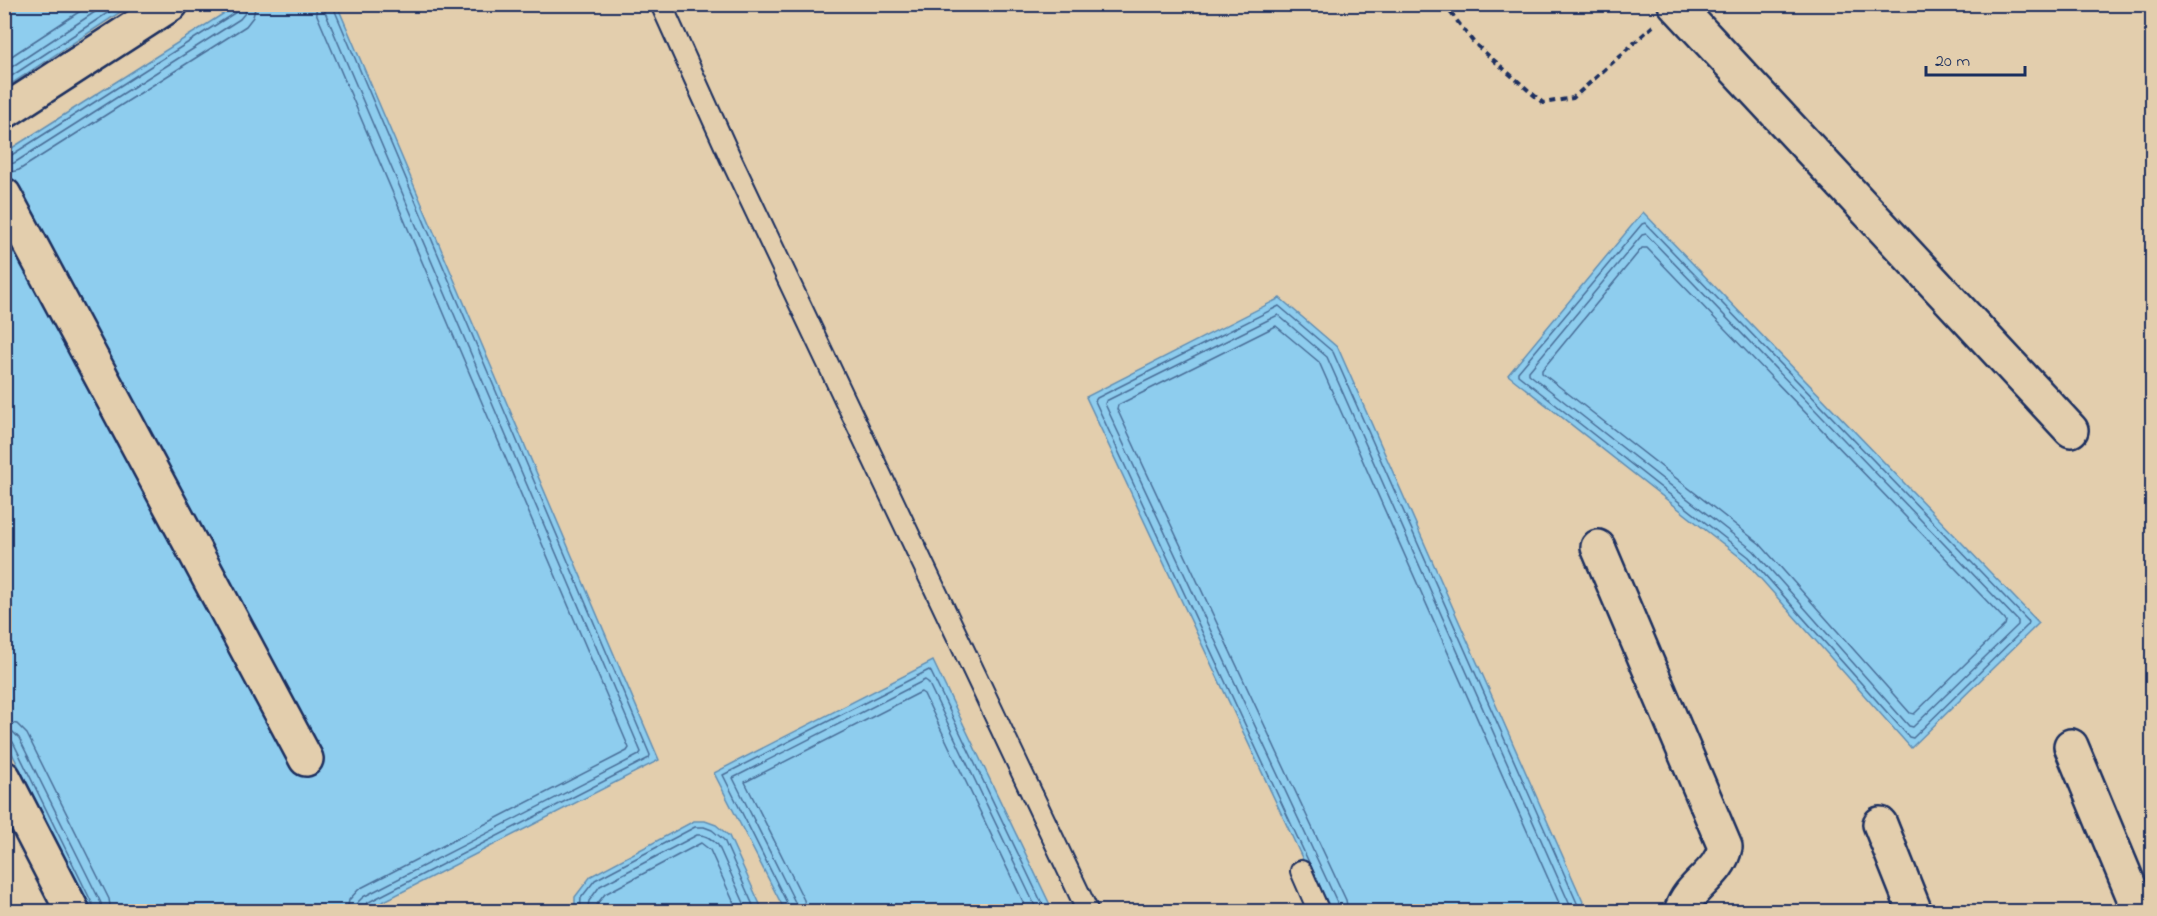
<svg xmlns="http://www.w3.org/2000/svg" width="2157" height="916" font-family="'Indie Flower',sans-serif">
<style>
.water{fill:#8ecdee;stroke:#608eb4;stroke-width:1.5}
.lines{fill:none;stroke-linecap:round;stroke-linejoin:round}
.shore{stroke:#496e98;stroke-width:1.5}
.lane-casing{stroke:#1b2f5e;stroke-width:24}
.street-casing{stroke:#1b2f5e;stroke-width:38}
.path{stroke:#1b2f5e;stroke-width:4;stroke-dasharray:6 4.5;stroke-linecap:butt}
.lane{stroke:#e3cead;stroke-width:20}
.street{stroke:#e3cead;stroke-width:33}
</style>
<rect width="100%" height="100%" fill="#e3cead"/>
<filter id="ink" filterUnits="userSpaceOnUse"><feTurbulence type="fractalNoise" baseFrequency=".0167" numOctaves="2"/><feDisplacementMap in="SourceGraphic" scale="12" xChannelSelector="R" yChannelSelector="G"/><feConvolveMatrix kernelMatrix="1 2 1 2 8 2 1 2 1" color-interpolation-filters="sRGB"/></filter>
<g filter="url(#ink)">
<g class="water">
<polygon points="5,4 127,4 128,7 5,88"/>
<polygon points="237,5 337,5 659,760 365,911 90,911 5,739 4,153"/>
<polygon points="1643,212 2039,623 1911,748 1745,561 1508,375"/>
<polygon points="1280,298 1338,348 1587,911 1327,911 1086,397"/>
<polygon points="933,661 1053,911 785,911 714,773"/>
<polygon points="694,821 705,821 716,825 729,836 763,911 575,911 575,897 591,876"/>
</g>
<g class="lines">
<g class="shore">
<polyline points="315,4 317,15 629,748 627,751 359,889 349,900 347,912"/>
<polyline points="324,4 325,12 641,752 639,755 363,897 357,903 356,912"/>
<polyline points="332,4 650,755 649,758 367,903 364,907 363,912"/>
<polyline points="4,61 91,4"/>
<polyline points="4,72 107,4"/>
<polyline points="4,81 121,4"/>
<polyline points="4,157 10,156 236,12 239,4"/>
<polyline points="4,165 14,163 240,19 245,13 247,4"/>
<polyline points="4,174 19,170 246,26 253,17 256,4"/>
<polygon points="1645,223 2029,622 2028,625 1913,738 1909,737 1749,557 1518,375 1518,372 1642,224"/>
<polygon points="1646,234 2018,621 2018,625 1913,727 1909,726 1754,551 1529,374 1529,371 1642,235"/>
<polygon points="1642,248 1647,248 2006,621 2005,625 1914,714 1910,713 1760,544 1542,373 1542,370"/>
<polyline points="4,722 17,724 27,734 109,899 111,912"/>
<polyline points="4,731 13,732 19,738 101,903 102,912"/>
<polyline points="4,738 9,739 13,742 94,907 95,912"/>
<polyline points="580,912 581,898 595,880 695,827 704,827 712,830 724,840 756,912"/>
<path d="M587 912 589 901 600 886 697 835C706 834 711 839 718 845L748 912"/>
<polyline points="597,912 597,904 605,894 701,843 710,850 738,912"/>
<polyline points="789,912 789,907 723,775 929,670 931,672 1046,912"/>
<polyline points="797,912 796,904 733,778 925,680 928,682 1038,912"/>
<polyline points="806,912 804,900 745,782 921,692 924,694 1028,912"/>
<polyline points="1332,912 1095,401 1097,398 1279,306 1333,352 1581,912"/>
<polyline points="1339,912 1338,904 1105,404 1106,401 1278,315 1327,357 1573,912"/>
<polyline points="1348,912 1346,900 1117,409 1118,405 1276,326 1319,362 1563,912"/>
</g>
<defs>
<g id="lane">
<polyline points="661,4 730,157 1088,912"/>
<polyline points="1301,871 1319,912"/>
</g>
<g id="street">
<polyline points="1675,4 2071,430"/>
<polyline points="4,112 171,4"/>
<polyline points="4,195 306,759"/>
<path d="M1598 547 1725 847C1719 876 1690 883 1681 912"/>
<polyline points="2071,746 2140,912"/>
<polyline points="4,778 73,912"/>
<polyline points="1880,824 1915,912"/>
</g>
</defs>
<use href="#lane" class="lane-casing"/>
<use href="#street" class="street-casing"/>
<g class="path">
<polyline points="1281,4 1286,7 1292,4"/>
<polyline points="1444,4 1474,43 1543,103 1573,98 1653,26"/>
</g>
<use href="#lane" class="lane"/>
<use href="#street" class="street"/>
</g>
</g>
<rect width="2157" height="916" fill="none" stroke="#e3cead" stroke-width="24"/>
<rect x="12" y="12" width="2133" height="892" fill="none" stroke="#1b2f5e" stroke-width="2" filter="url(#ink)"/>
<path d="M1926 66v9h99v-9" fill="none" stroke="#1b2f5e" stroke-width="3"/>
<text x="1935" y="66" font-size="18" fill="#1b2f5e" stroke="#e3cead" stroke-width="4.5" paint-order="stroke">20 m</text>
</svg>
